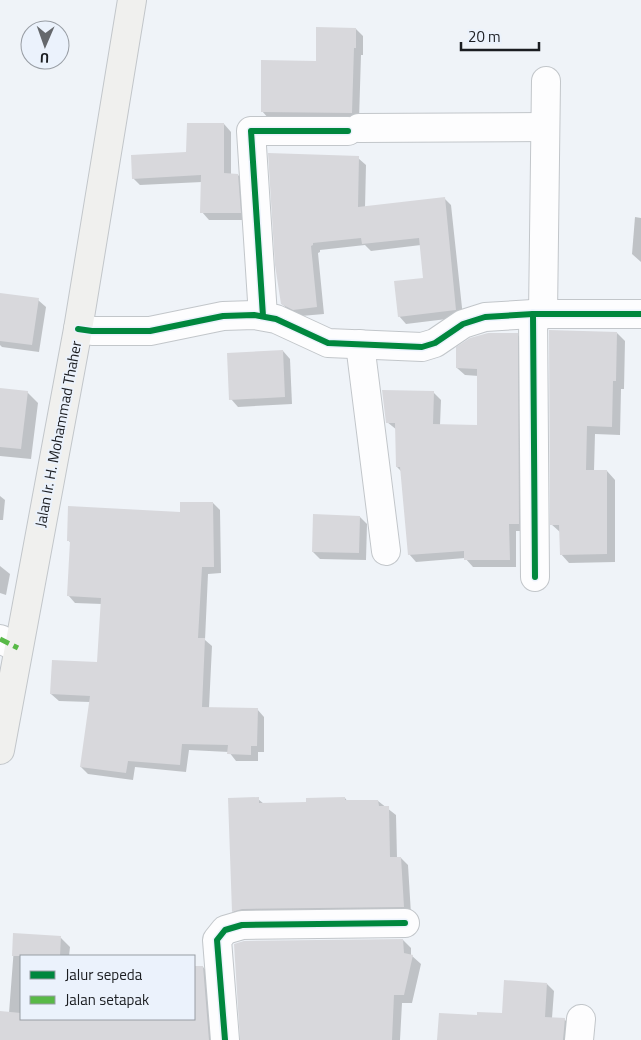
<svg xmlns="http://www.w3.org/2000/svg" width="641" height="1040" font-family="'Titillium Web',sans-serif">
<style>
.shadow{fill:#0003}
.building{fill:#d8d8dc}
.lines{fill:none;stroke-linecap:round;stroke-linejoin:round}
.minor-casing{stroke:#c2c6ca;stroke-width:30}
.secondary-casing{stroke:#c2c6ca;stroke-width:30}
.minor{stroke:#fdfdfe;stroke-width:28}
.secondary{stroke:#f0f0ee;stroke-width:28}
.quiet{stroke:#58b947;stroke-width:5;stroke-dasharray:10 5;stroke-linecap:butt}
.cycleway-casing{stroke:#ebf2fc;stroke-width:9}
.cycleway{stroke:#00873e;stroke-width:6}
.labels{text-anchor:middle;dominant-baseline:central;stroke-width:4;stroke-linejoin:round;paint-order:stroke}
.street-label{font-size:15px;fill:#1b1d21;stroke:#ebf2fc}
</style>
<rect width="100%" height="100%" fill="#eff3f8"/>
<g class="shadow">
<polygon points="356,29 363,36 363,55 361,55 359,120 269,119 262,111"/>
<polygon points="224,124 231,132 231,175 238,175 245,182 247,220 209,220 202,212 202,182 140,185 133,178 187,153"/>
<polygon points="358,158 366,165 365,208 444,198 451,205 463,317 406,324 399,316 425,279 421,245 371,251 365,245 320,250 320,252 318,253 324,314 301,316 290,311 282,304 277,265"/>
<polygon points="635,217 641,218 641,262 632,254"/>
<polygon points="38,300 46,307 39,352 2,347 0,345 0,303"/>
<polygon points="617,333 625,341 624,389 621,389 620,435 595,434 594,471 607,471 615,480 615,562 569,563 561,554 560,532 551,524"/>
<polygon points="517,334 524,342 526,531 516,531 516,567 473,567 465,558 416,562 409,554 402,472 397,467 397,430 387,422 433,392 441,400 440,425 478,426 479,376 465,375 457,368"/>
<polygon points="283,351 290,359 292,404 238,407 231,399"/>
<polygon points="0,389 27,392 38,403 31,459 0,456"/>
<polygon points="0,496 5,500 3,520 0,520"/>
<polygon points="213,503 220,510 221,573 208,574 205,640 212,646 209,708 257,709 264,717 264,752 258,752 258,761 236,761 229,752 189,750 186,772 135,767 133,780 88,774 81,767 90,702 59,701 51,694 98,663 102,604 75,603 68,595 71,543 68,540 181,513"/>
<polygon points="360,517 367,524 366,560 320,559 313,552"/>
<polygon points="0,566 10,574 6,595 0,593"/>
<polygon points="345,798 348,802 378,801 396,815 397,858 401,858 408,865 411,914 240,918 233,911 258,799 264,804 307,803"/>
<polygon points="15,934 61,938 70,947 69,956 21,956 21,1019 194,1019 194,967 203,967 212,977 217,1040 0,1040 0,1012 9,1013"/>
<polygon points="403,940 411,948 411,955 421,964 412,1003 402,1003 400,1040 242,1040"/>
<polygon points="547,984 554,991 552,1018 564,1019 571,1026 571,1040 438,1040 478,1017 503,1015"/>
</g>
<g class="building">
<polygon points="316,27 356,28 356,48 354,48 352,113 261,112 261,60 316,61"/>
<polygon points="187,123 224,123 224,173 238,174 241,213 200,213 201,175 132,179 131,155 186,152"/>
<polygon points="268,153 359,156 358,207 445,197 456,310 398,317 394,281 423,278 419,238 362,244 361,238 313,243 313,245 311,246 317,307 293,310 281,304 275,265"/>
<polygon points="0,293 39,298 32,345 0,341"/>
<polygon points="549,330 617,332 616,381 613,381 612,427 587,426 586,470 607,470 607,554 560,555 559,525 550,525"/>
<polygon points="488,333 518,333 519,524 509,524 510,560 464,560 464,551 408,555 400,467 396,467 395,423 386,423 382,390 434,391 433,424 477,425 477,369 456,368 456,347 470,338"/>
<polygon points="283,350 285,397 229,400 227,353"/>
<polygon points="0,388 28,391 21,449 0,447"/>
<polygon points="180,502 213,502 214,567 202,567 198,638 205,638 202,707 258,708 257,746 251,746 251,755 227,754 228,745 182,744 180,765 128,761 126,773 80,767 90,696 50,694 52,660 97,662 101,598 67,596 70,541 67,541 68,506 180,512"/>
<polygon points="313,514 360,516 359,553 312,552"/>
<polygon points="259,797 259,803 306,802 306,798 345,797 345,800 378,800 379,806 389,806 390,857 401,857 404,907 242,909 232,912 228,798"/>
<polygon points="13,933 61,936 60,956 12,956"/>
<polygon points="403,939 404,953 413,955 404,995 394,995 392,1040 240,1040 234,944 244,941"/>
<polygon points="194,966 203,966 209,1040 0,1040 0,1011 21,1013 21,1019 194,1019"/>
<polygon points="504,980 547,983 545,1017 565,1018 563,1040 437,1040 439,1013 477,1015 477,1012 502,1013"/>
</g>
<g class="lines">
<defs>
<g id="minor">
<polyline points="359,128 545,127"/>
<polyline points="533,314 535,577"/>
<polyline points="543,315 546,81"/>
<polyline points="263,316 251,131 348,131"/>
<polyline points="78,329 92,331 150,331 223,316 254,315 276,319 328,343 422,347 435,343 463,324 485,317 533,314 641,314"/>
<polyline points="360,344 386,551"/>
<polyline points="0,639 18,648"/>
<polyline points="225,1040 217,940 225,930 242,925 405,923"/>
<polyline points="579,1040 581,1019"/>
</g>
<polyline id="secondary" points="0,750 78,329 132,0"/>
</defs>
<use href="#minor" class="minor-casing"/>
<use href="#secondary" class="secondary-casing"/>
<use href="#minor" class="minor"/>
<use href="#secondary" class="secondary"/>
<polyline class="quiet" points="0,639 18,648"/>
<defs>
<g id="cycleway">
<polyline points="533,314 535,577"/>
<polyline points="263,316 251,131 348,131"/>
<polyline points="78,329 92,331 150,331 223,316 254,315 276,319 328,343 422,347 435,343 463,324 485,317 533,314 641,314"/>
<polyline points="225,1040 217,940 225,930 242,925 405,923"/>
</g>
</defs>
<use href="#cycleway" class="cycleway-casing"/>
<use href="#cycleway" class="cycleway"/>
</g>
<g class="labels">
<g class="street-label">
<text transform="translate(58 434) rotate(-79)">Jalan Ir. H. Mohammad Thaher</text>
</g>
</g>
<rect x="20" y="955" width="175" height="65" fill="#ebf2fc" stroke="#989da4"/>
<rect x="30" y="971" width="25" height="8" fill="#00873e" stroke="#989da4"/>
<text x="65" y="980" font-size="15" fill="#1b1d21">Jalur sepeda</text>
<rect x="30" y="996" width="25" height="8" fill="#58b947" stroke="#989da4"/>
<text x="65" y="1005" font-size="15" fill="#1b1d21">Jalan setapak</text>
<g transform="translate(45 45) rotate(182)"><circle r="24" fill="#ebf2fc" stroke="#989da4"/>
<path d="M0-4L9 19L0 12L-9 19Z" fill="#65686c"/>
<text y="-8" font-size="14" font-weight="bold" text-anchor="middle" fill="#1b1d21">U</text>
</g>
<path d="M461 42v8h78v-8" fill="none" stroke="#1b1d21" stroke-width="2.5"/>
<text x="468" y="42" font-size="15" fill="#1b1d21" stroke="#ebf2fc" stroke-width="4" paint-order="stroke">20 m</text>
</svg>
